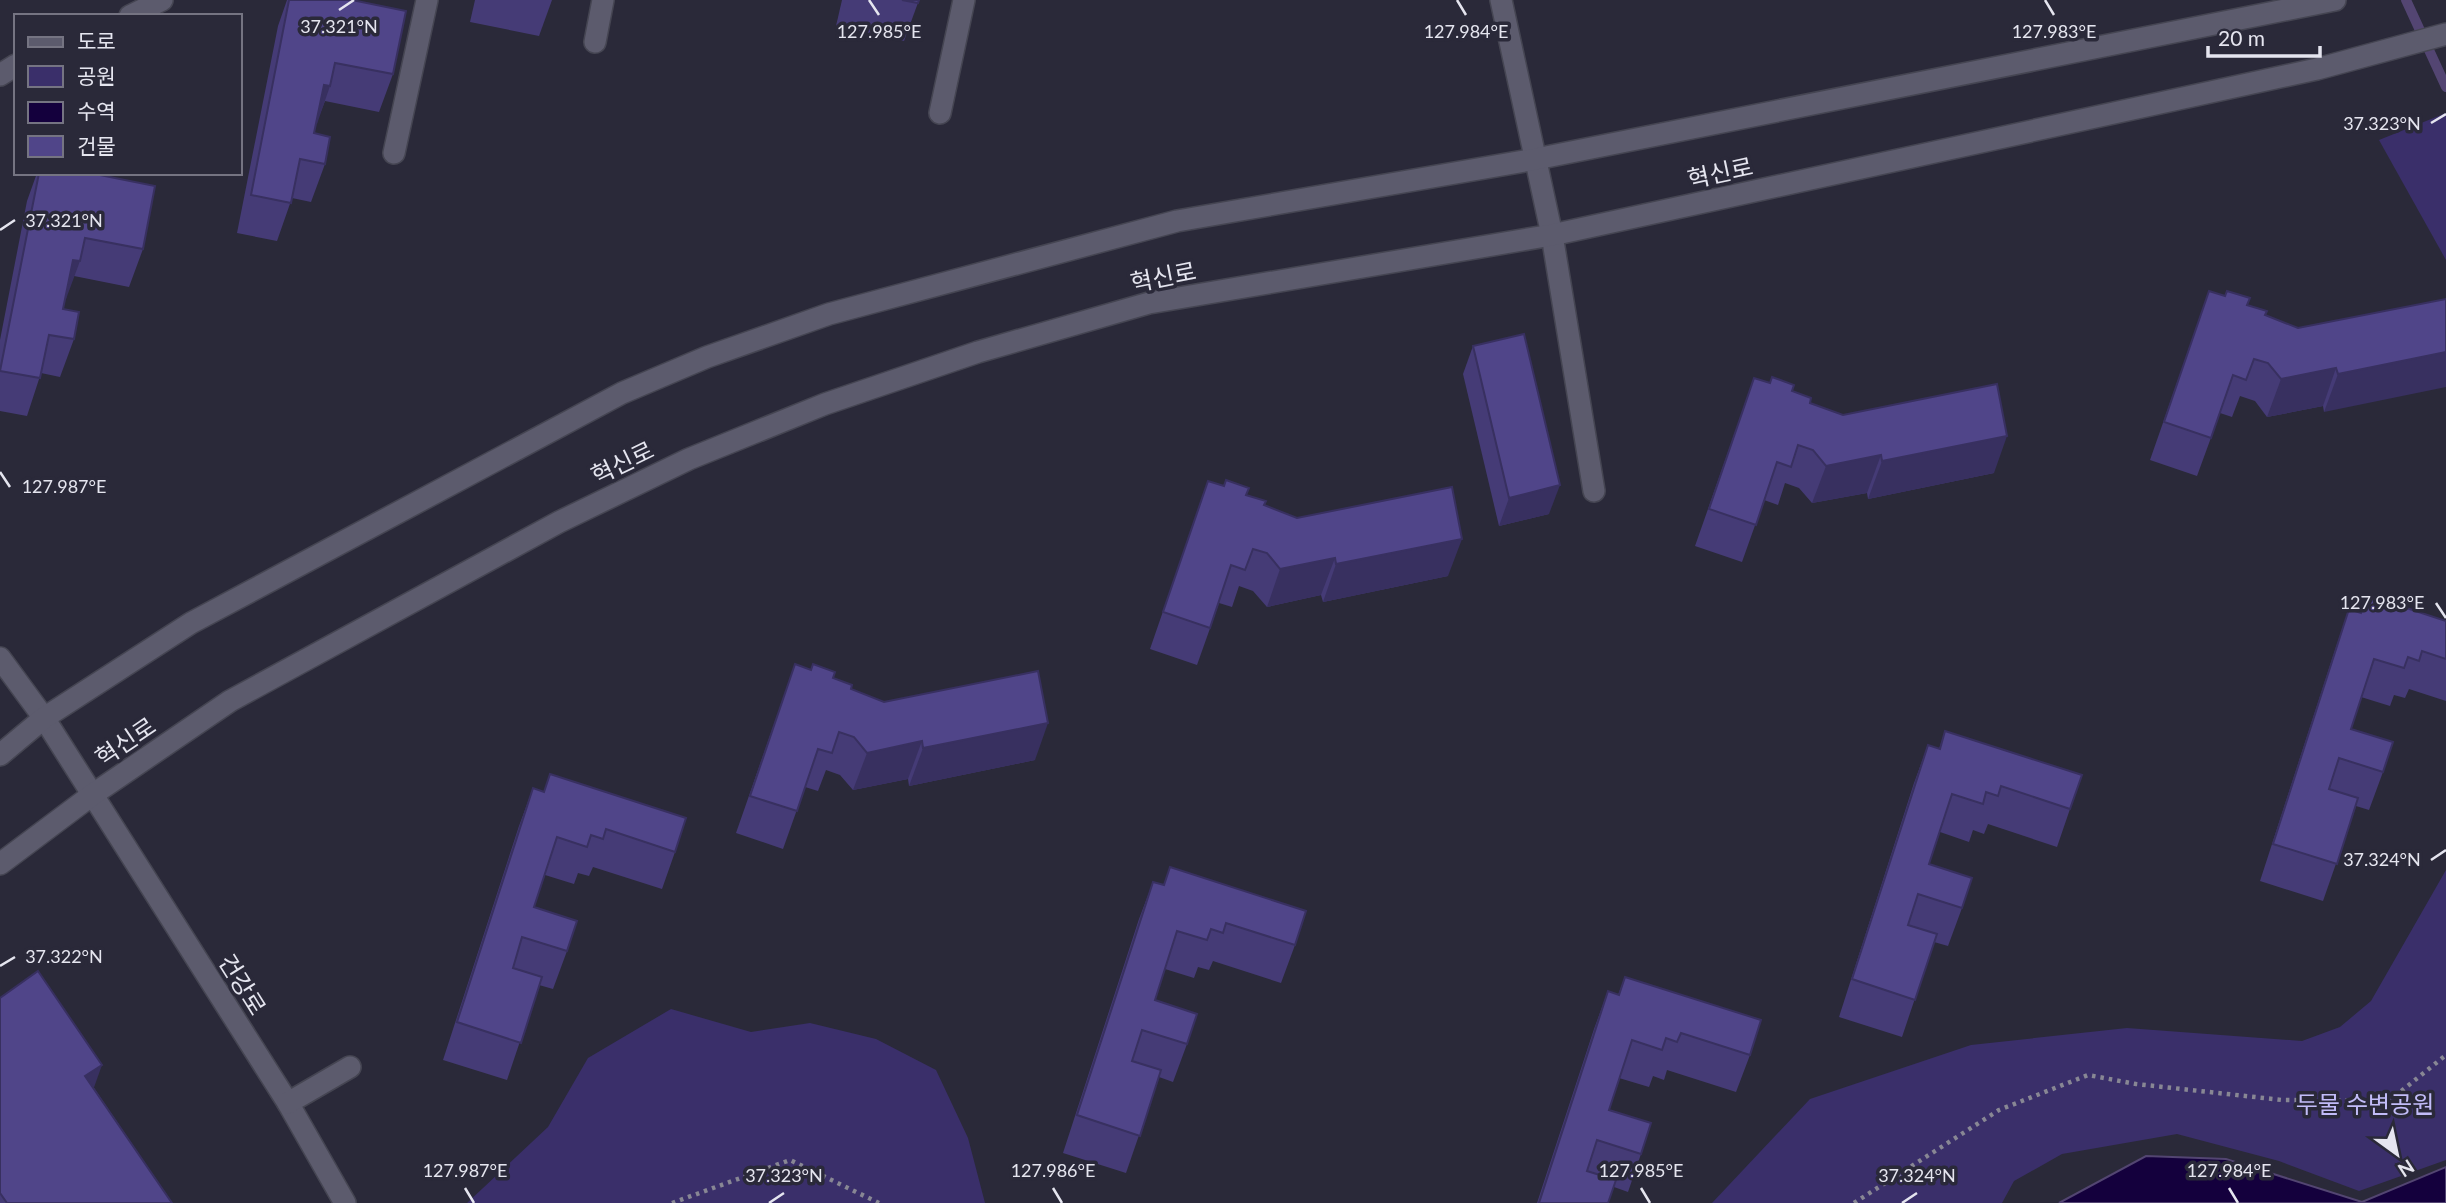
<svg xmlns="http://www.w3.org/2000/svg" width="2446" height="1203" font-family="Lato,'Noto Sans KR',sans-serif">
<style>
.green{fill:#3a2f6a}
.water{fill:#14003d;stroke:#534572;stroke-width:2}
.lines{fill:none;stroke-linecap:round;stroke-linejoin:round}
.stream{stroke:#534572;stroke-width:10}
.minor-casing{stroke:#454552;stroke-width:24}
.path{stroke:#888794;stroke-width:4.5;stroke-dasharray:3.5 5;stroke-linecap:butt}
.minor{stroke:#5c5b6d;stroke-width:21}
.wall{fill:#453b76}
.shaded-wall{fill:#383060}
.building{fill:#504589;stroke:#383060;stroke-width:2}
.ticks{fill:none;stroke:#e5e5ef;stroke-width:2.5}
.labels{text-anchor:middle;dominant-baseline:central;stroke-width:7;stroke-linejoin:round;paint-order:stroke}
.street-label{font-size:24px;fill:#e5e5ef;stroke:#2a2939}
.park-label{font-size:24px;fill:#c2bcf8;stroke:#2a2939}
.ticks-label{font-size:18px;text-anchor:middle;fill:#e5e5ef;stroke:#2a2939;stroke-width:7;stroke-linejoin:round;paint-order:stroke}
</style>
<rect width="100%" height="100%" fill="#2a2939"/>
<g class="green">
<polygon points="2446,113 2446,260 2379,140"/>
<polygon points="2446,870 2446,1160 2359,1191 2279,1161 2177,1134 2062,1154 2014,1181 2002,1203 1712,1203 1810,1099 1971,1045 2127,1028 2302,1041 2340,1027 2371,1001"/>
<polygon points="671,1009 751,1032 810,1023 876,1039 936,1070 968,1138 985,1203 467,1203 548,1127 588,1058"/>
</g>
<polygon class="water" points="2146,1156 2226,1159 2362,1202 2446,1167 2446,1203 2059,1203"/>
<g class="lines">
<polyline class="stream" points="2406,0 2446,87"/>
<defs>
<g id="minor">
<polyline points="1501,0 1552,235 1594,491"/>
<polyline points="130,16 162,0"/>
<polyline points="595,42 603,0"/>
<polyline points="0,75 16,65"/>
<polyline points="940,113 964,0"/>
<polyline points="394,153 427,0"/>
<polyline points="0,658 44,718 288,1103 345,1203"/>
<polyline points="0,755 44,718 191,623 622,393 707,357 829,314 1177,221 1536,159 2335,0"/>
<polyline points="0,864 92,795 230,701 559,522 689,459 825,404 978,352 1149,303 1552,235 2317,69 2446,34"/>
<polyline points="288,1103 350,1067"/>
</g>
</defs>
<use href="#minor" class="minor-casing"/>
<g class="path">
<polyline points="672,1203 790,1160 879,1203"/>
<polyline points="1854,1203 1999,1110 2088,1075 2136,1084 2282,1100 2389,1101 2446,1055"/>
</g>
<use href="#minor" class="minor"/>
</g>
<g class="wall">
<polygon points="287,0 352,0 393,74 379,112 325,101 316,124 314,133 325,164 311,202 292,198 277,241 237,233 278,26"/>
<polygon points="475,0 552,0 539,36 470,22"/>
<polygon points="842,0 919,0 904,41 836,26"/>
<polygon points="37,173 90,173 143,249 129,287 74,276 65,299 63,309 74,339 60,377 41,373 27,416 0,411 0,340 27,201"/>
<polygon points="2209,291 2247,305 2265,315 2298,328 2446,299 2324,412 2323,406 2267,417 2255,401 2240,396 2232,417 2220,413 2197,476 2150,460"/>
<polygon points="1473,346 1549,514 1499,526 1463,374"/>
<polygon points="1754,378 1792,391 1810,403 1994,473 1868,499 1867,493 1812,503 1799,488 1785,483 1778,505 1764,500 1742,562 1695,546"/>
<polygon points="1208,481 1246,495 1264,505 1448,576 1323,602 1321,595 1267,607 1253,591 1239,586 1232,607 1219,603 1197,665 1150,649"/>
<polygon points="2349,609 2360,613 2446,621 2446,701 2409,689 2405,698 2394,695 2390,706 2361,697 2351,729 2383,772 2369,810 2356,806 2323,901 2260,881 2336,647"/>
<polygon points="795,664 833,678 851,689 1035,760 909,786 908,779 853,790 840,775 826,770 818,791 805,787 783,849 736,833"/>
<polygon points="1945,731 2070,809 2057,847 1988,824 1984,834 1973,830 1969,842 1940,832 1929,864 1962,908 1948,946 1934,942 1902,1037 1839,1017 1914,783 1928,745 1939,749"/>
<polygon points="533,788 675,852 662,889 593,867 589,876 578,873 574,884 545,875 534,907 567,951 553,989 539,985 507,1080 443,1060 519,826"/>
<polygon points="1170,867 1295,945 1281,983 1213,961 1209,970 1198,967 1194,978 1165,969 1155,1000 1187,1044 1173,1082 1159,1077 1126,1173 1063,1153 1139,919 1153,882 1164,885"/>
<polygon points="1625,977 1750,1055 1736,1092 1667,1070 1664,1080 1653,1076 1649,1087 1619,1078 1609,1110 1641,1154 1628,1192 1614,1187 1608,1203 1537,1203 1594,1029 1608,991 1618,995"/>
<polygon points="0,998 94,1088 172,1203 0,1203"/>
</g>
<g class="shaded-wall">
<polygon points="324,85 330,86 317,124 310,123"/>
<polygon points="73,260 80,261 66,299 60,298"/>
<polygon points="2446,352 2446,387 2324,412 2338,374"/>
<polygon points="2336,368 2323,406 2267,417 2281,379"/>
<polygon points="2007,436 1994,473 1868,499 1882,461"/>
<polygon points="1881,455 1867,493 1812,503 1826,466"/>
<polygon points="1560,485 1549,514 1499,526 1509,498"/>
<polygon points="1462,539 1448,576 1323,602 1336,564"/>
<polygon points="1335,558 1321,595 1267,607 1280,569"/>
<polygon points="1048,723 1035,760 909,786 923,748"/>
<polygon points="922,741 908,779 853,790 867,753"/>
<polygon points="102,1065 92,1093 85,1076"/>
</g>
<g class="building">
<polygon points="289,0 352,0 406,11 393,74 335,63 330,86 324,85 314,133 330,137 325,164 300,159 291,203 251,195"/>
<polygon points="902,0 919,0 918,3"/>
<polygon points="39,173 90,173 155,186 143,249 85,238 80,261 73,260 63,309 79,312 74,339 49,335 40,378 0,371"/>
<polygon points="2209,291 2225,296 2227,291 2250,298 2247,305 2267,311 2265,315 2298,328 2446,299 2446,352 2338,374 2336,368 2281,379 2268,363 2254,359 2246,380 2233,375 2211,438 2164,422"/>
<polygon points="1524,334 1560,485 1509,498 1473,346"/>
<polygon points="1772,377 1794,385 1792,391 1811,398 1810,403 1843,415 1997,384 2007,436 1882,461 1881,455 1826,466 1813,450 1798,445 1791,467 1777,462 1756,525 1709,509 1754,378 1770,383"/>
<polygon points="1226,480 1249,488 1246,495 1266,501 1264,505 1297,518 1452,487 1462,539 1336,564 1335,558 1280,569 1267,553 1253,549 1245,570 1231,565 1210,628 1163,612 1208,481 1224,486"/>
<polygon points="2367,595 2446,621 2446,659 2422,651 2419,661 2408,657 2404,668 2374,659 2351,729 2393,742 2383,772 2339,758 2329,789 2358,798 2337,864 2273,844 2349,609 2361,613"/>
<polygon points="795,664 811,670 813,664 835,672 833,678 852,685 851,689 884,702 1038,671 1048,723 923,748 922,741 867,753 854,737 839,732 832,753 818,749 797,811 750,796"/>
<polygon points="1945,731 2082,775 2070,809 2001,786 1998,796 1986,792 1983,804 1952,794 1929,864 1972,878 1962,908 1918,894 1908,925 1937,934 1915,1000 1852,979 1928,745 1940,749"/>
<polygon points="550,774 686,818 675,852 606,829 603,839 591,835 587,847 557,837 534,907 577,921 567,951 522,937 513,968 542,977 521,1043 457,1022 533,788 544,792"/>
<polygon points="1170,867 1306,911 1295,945 1226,923 1223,933 1211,929 1207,940 1177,931 1155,1000 1197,1014 1187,1044 1142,1030 1132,1061 1161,1070 1140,1136 1077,1115 1153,882 1164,885"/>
<polygon points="38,971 102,1065 85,1076 172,1203 7,1203 0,1193 0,998"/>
<polygon points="1625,977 1761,1020 1750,1055 1681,1033 1677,1042 1666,1038 1662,1050 1632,1040 1609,1110 1651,1123 1641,1154 1597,1140 1587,1171 1616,1180 1608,1203 1539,1203 1608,991 1619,995"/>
</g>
<path class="ticks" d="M869 0 879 15M1457 0 1466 15M2045 0 2054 15M339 10 354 0M2431 123 2446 114M0 230 15 220M0 472 10 487M2436 603 2446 618M2431 860 2446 850M0 966 15 957M465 1188 474 1203M1053 1188 1062 1203M1641 1188 1650 1203M2229 1188 2238 1203M769 1203 784 1193M1902 1203 1917 1193"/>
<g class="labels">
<g class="street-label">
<text transform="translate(1720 172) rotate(-12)">혁신로</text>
<text transform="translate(1163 276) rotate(-11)">혁신로</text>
<text transform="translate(622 462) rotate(-26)">혁신로</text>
<text transform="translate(125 741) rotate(-34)">혁신로</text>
<text transform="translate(243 984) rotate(58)">건강로</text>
</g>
<g class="park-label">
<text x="2365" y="1103">두물 수변공원</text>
</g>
</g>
<g class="ticks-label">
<text x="339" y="33">37.321°N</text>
<text x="879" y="38">127.985°E</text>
<text x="1466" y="38">127.984°E</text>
<text x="2054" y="38">127.983°E</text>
<text x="2382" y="130">37.323°N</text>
<text x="64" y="227">37.321°N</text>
<text x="64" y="493">127.987°E</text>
<text x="2382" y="609">127.983°E</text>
<text x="2382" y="866">37.324°N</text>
<text x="64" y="963">37.322°N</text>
<text x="465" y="1177">127.987°E</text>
<text x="1053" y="1177">127.986°E</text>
<text x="1641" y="1177">127.985°E</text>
<text x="2229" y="1177">127.984°E</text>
<text x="784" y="1182">37.323°N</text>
<text x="1917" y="1182">37.324°N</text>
</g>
<rect x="14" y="14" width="228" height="161" fill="#2a2939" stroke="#757482" stroke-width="2"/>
<rect x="28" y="37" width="35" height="10" fill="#5c5b6d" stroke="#757482" stroke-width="2"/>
<text x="77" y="49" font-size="21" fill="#e5e5ef">도로</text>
<rect x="28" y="66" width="35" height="21" fill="#3a2f6a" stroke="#757482" stroke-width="2"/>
<text x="77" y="84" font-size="21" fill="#e5e5ef">공원</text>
<rect x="28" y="102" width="35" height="21" fill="#14003d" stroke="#757482" stroke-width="2"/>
<text x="77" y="119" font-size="21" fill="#e5e5ef">수역</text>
<rect x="28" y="136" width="35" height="21" fill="#504589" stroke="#757482" stroke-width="2"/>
<text x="77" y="154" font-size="21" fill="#e5e5ef">건물</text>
<g transform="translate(2397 1154) rotate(147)" stroke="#2a2939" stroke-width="5" paint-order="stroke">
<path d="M0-5L12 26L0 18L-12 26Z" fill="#e5e5ef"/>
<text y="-10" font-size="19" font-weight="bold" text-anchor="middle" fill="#e5e5ef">N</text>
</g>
<path d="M2208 46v10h112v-10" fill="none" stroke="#e5e5ef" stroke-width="3.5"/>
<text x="2218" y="46" font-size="21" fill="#e5e5ef" stroke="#2a2939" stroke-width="5" paint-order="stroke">20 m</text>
</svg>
